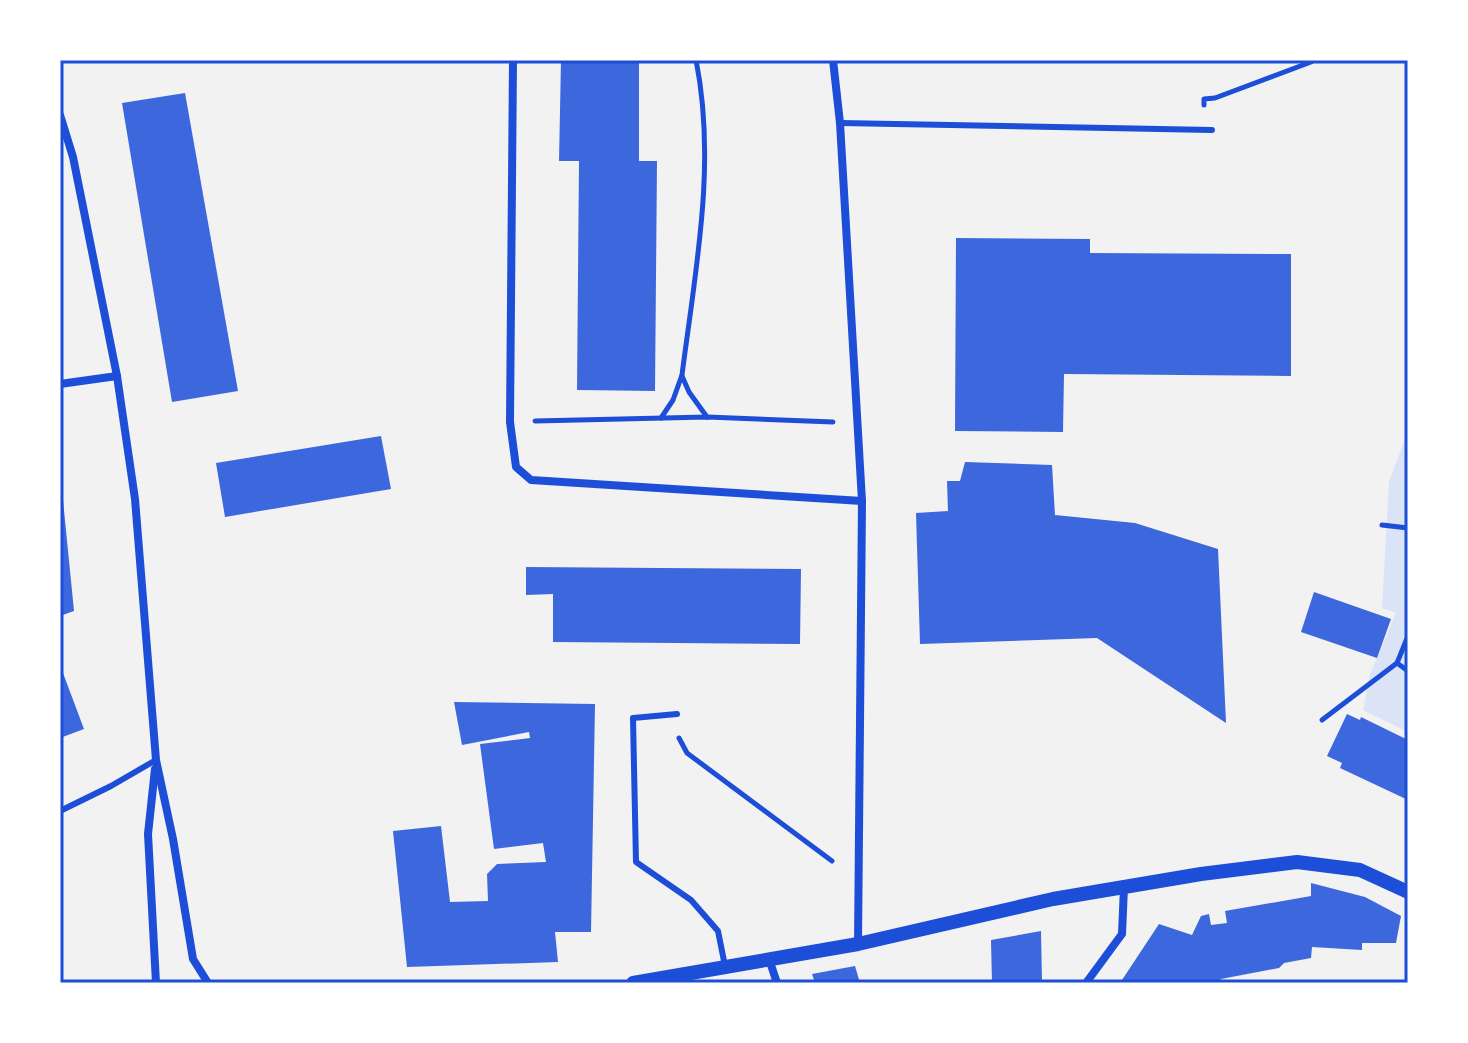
<svg xmlns="http://www.w3.org/2000/svg" width="1468" height="1043" font-family="'Sofia Sans Condensed',sans-serif">
<style>
.green{fill:#dbe4f7}
.building{fill:#3d67dc}
.lines{fill:none;stroke-linecap:round;stroke-linejoin:round}
.path{stroke:#1d4ed8;stroke-width:5}
.service{stroke:#1d4ed8;stroke-width:6}
.minor{stroke:#1d4ed8;stroke-width:8}
.tertiary{stroke:#1d4ed8;stroke-width:14}
.neatline{fill:none;stroke:#1d4ed8;stroke-width:3}
</style>
<rect width="100%" height="100%" fill="#f2f2f2"/>
<polygon class="green" points="1408,432 1408,732 1363,710 1370,674 1396,613 1382,608 1389,481"/>
<g class="building">
<polygon points="561,60 639,60 639,161 657,161 655,391 577,390 579,161 559,161"/>
<polygon points="185,93 238,391 172,402 122,103"/>
<polygon points="956,238 1090,239 1090,253 1291,254 1291,376 1064,374 1063,432 955,431"/>
<polygon points="381,436 391,489 225,517 216,463"/>
<polygon points="965,462 1052,465 1055,515 1135,523 1218,549 1226,723 1097,638 920,644 916,513 948,511 947,481 960,481"/>
<polygon points="60,490 62,490 74,611 60,616"/>
<polygon points="526,567 801,569 800,644 553,642 553,594 526,595"/>
<polygon points="1314,592 1391,619 1377,658 1301,632"/>
<polygon points="60,665 84,729 60,738"/>
<polygon points="454,702 595,704 591,932 555,932 558,962 407,967 393,831 441,826 450,902 488,901 487,874 497,864 546,862 543,843 494,849 480,744 530,738 529,732 462,745"/>
<polygon points="1347,714 1360,720 1361,717 1408,740 1408,800 1340,768 1342,763 1327,756"/>
<polygon points="1311,883 1365,897 1401,916 1396,943 1362,943 1362,950 1312,947 1311,958 1284,963 1279,968 1221,979 1218,983 1120,983 1159,924 1192,935 1201,916 1209,914 1211,925 1227,923 1225,911 1311,896"/>
<polygon points="1041,931 1042,983 992,983 991,940"/>
<polygon points="855,966 860,983 815,983 812,974"/>
</g>
<g class="lines">
<g class="path">
<polyline points="1204,105 1204,99 1215,98 1311,62"/>
<polyline points="682,376 689,392 707,417"/>
<path d="M661 418 673 400 682 375C695 272 717 164 696 60"/>
<polyline points="535,421 707,417 833,422"/>
<polyline points="1382,525 1408,528"/>
<polyline points="1397,663 1408,671"/>
<polyline points="1322,720 1397,663 1408,636"/>
<polyline points="679,738 687,753 832,861"/>
</g>
<g class="service">
<polyline points="840,123 1212,130"/>
<polyline points="677,714 633,718 636,862 691,900 718,931 725,966"/>
<polyline points="60,811 111,786 156,760"/>
</g>
<g class="minor">
<polyline points="513,60 510,422 516,467 531,480 862,501"/>
<polyline points="833,60 840,123 862,501 858,944"/>
<polyline points="60,115 73,157 117,376 135,499 156,760 173,839 193,959 208,983"/>
<polyline points="60,384 117,376"/>
<polyline points="155,769 148,834 156,983"/>
<polyline points="769,959 777,983"/>
<polyline points="1086,983 1122,934 1124,887"/>
</g>
<polyline class="tertiary" points="633,983 858,944 1053,899 1201,874 1297,862 1360,870 1408,892"/>
</g>
<rect width="1468" height="1043" fill="none" stroke="#ffffff" stroke-width="124"/>
<rect x="62" y="62" width="1344" height="919" class="neatline"/>
</svg>
